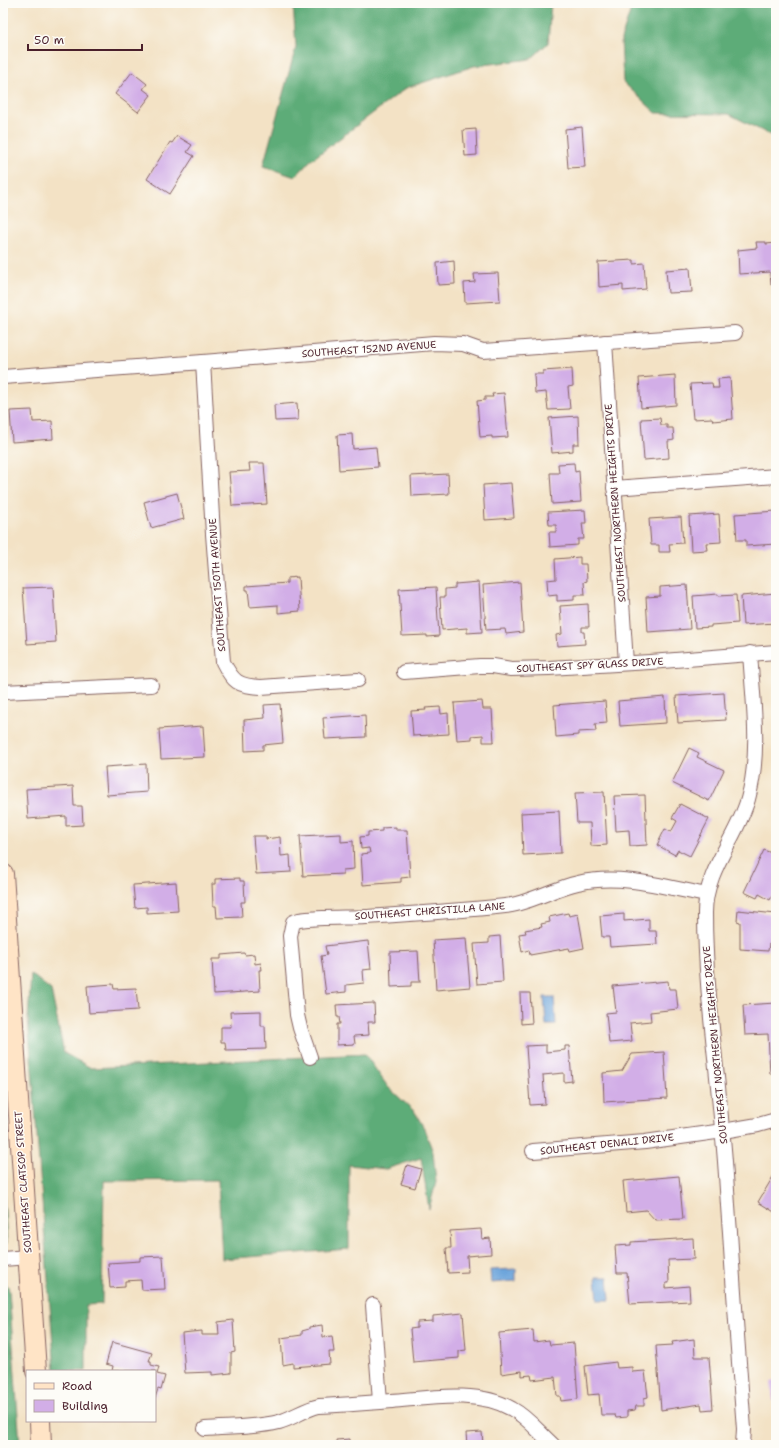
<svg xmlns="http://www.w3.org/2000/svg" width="779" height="1448" font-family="'Shantell Sans',sans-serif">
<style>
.forest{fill:#5dac78;stroke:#546652}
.water{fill:#6ca4db;stroke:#5b6283}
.building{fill:#d2aee7}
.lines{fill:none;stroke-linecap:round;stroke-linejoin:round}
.street-casing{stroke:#856361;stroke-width:16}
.secondary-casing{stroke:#856361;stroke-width:22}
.street{stroke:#fff;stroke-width:14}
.secondary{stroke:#ffe4c6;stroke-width:20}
.labels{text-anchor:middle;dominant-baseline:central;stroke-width:3;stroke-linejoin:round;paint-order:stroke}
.street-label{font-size:10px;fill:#4a1f2b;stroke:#fdfcf7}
</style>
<rect width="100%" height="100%" fill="#fdfcf7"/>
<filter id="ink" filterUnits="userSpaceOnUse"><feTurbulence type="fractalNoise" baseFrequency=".025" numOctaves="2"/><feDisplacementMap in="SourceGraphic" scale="8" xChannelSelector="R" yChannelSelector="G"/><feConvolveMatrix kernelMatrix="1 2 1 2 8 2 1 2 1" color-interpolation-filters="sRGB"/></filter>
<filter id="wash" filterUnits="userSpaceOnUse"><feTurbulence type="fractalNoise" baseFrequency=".012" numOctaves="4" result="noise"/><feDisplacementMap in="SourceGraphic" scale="16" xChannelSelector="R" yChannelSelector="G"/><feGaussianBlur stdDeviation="0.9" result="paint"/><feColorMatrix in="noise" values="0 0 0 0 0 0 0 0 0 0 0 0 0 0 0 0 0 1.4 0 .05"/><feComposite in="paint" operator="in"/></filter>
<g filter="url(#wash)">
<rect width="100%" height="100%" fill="#f3e2c5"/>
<g class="forest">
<polygon points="293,3 551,3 548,43 531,59 474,66 406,88 310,161 295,177 263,166 296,47"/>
<polygon points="633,3 776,3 776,138 729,114 656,113 623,82 621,39"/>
<polygon points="31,974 51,990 64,1053 91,1068 365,1054 388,1087 415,1112 424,1128 433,1152 436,1182 429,1209 421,1158 386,1169 349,1165 349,1249 222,1259 218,1180 104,1181 102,1304 86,1305 86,1371 55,1371 28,1018"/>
<polygon points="3,1185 7,1243 3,1244"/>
<polygon points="3,1281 8,1286 9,1291 20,1445 3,1445"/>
</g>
<g class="water">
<polygon points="544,997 554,997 556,1025 546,1025"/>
<polygon points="516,1269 516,1281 491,1283 490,1270"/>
<polygon points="596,1277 608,1277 610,1300 598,1300"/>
</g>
<g id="blocks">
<g class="building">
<polygon points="132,72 147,84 143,89 151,95 138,112 115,94"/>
<polygon points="582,127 585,167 568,168 565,129"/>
<polygon points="476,129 477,155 465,156 463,130"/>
<polygon points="177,136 192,145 187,152 194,156 170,194 147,179 170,142 172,143"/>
<polygon points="756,242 766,242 766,244 776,243 776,285 771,285 770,272 739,274 738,250 757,248"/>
<polygon points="634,260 634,264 644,263 646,289 623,291 623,285 599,287 598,262"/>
<polygon points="454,261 455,284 438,285 437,263"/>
<polygon points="690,268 692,292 668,293 666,270"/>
<polygon points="498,273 500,301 465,303 464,283 475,282 474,274"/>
<polygon points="572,369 573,386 568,387 570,409 548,410 546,392 535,393 534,374 543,374 543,371"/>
<polygon points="675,375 676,405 641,408 639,378"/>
<polygon points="730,378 733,419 713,421 712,418 693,419 690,384 712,383 713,388 719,388 718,379"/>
<polygon points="504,393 508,437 492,438 492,436 480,437 477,401 485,400 485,397 493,397 492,394"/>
<polygon points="297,403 298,420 275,421 274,405"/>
<polygon points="32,410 33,422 52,421 53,439 12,442 10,411"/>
<polygon points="578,416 579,444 573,444 573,451 552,453 549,418"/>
<polygon points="660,418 661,425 667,425 667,428 673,428 674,440 668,441 669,458 644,460 641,419"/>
<polygon points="352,434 353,449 376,447 378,467 339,470 337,435"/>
<polygon points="249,463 264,463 267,504 232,506 229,472 250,471"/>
<polygon points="574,463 575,472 579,471 581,502 552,504 550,473 559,473 558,464"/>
<polygon points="448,474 449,494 412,496 411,476"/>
<polygon points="511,483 514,518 485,520 483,485"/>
<polygon points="177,493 184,519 151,528 144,502"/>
<polygon points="585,510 586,523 582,523 584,539 578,539 578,545 550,547 549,532 556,532 556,525 549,525 548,512"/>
<polygon points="776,511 776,544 746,546 746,540 737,540 735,514"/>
<polygon points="719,514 721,542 706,543 707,550 691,551 689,516"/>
<polygon points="681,517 683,543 669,544 670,552 659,552 659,545 651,545 649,519"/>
<polygon points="580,557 580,564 586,564 587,581 584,582 585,595 574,595 574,600 557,601 557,595 548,596 547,580 556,579 555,559"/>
<polygon points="298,577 300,611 278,613 278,605 250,607 248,590 246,590 246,586 287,583 287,578"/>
<polygon points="479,582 482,632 467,633 467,628 442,630 440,597 445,597 445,589 455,588 455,584"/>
<polygon points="520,582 523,632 506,634 505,629 486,630 483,585"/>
<polygon points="687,585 690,629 648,632 646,597 660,596 660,587"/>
<polygon points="53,587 56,642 27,644 23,588"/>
<polygon points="436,587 439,636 427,637 427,635 402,636 399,589"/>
<polygon points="776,593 776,623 743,625 741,596"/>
<polygon points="718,594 718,596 736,595 738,623 711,625 711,627 695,628 693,596"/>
<polygon points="588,604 589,627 582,627 582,632 584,632 585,644 557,646 556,635 562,634 560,606"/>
<polygon points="724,693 726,720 678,723 676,696"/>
<polygon points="665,697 666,723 620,726 618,701"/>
<polygon points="482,701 483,709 492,709 494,742 483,742 483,735 472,736 472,739 457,740 454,703"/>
<polygon points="605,701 607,723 595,724 596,731 578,732 578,735 556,737 554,705"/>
<polygon points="280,704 283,743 263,745 263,750 245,751 244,720 265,718 264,705"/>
<polygon points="440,707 441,714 448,713 449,734 413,736 411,711 426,710 425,708"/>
<polygon points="365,715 366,737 325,739 323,718"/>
<polygon points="203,726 205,757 161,759 159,729"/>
<polygon points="689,748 699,753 697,757 724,770 709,801 672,783"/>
<polygon points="146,764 147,792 107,795 105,767"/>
<polygon points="73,786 74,806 82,806 83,825 66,826 66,816 28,819 26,789"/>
<polygon points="604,792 607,845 591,846 590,823 577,823 575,793"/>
<polygon points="645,795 647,845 630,846 629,830 616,831 614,796"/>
<polygon points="680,804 709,819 690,856 678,850 675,855 657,845 665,829 671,832 677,821 672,818"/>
<polygon points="559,811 561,853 523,855 521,813"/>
<polygon points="396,827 396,830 407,830 410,877 401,878 401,882 363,885 361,854 370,853 369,848 361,849 360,837 368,836 368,832 382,831 382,828"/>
<polygon points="341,834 341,842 353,841 354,869 343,870 343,874 303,876 300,836"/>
<polygon points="253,836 266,836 266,839 280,837 281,856 290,855 291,872 256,874"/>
<polygon points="764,850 776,855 776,897 775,898 772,896 770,900 759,894 757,898 744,892"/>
<polygon points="240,878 240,881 244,881 245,902 241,902 242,917 217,918 216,906 213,906 212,884 215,884 215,879"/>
<polygon points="176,882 178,911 147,913 147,907 135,908 133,885"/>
<polygon points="738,910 776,914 774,944 769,944 768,951 740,949 740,922 737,921"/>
<polygon points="568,913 569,916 578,914 584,948 570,951 569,948 530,955 529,950 522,952 519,934 526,933 525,930 542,927 541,924 550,922 549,917"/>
<polygon points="624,914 624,921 649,919 649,931 656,931 657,944 610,947 609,937 602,937 600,916"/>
<polygon points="500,936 503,982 477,984 474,944 489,943 489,937"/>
<polygon points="466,938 470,987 436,990 433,940"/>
<polygon points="368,941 371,969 363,970 364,983 346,985 346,992 326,994 321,956 327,955 325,946"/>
<polygon points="418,951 420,982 411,982 411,986 391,987 390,952"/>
<polygon points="244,953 245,955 254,954 255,964 261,963 262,970 259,970 260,991 214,994 212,959 221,959 221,955"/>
<polygon points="668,981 669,989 676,989 678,1009 650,1012 651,1021 630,1023 632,1041 609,1043 606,1013 616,1012 613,986"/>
<polygon points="113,984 114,989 136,988 138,1010 89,1013 87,986"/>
<polygon points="520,993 530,993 532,1023 521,1024"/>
<polygon points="374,1003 375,1022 368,1022 369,1035 354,1036 355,1044 337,1045 337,1024 340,1024 339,1017 337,1017 336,1005"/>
<polygon points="776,1003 776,1074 770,1074 768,1034 745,1035 743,1005"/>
<polygon points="261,1011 261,1026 265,1026 266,1049 226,1050 225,1042 221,1042 221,1027 231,1027 230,1012"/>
<polygon points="546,1045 546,1052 565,1050 565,1046 569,1046 572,1081 564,1082 564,1073 543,1075 545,1104 530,1105 526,1046"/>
<polygon points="664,1052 667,1098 604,1102 603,1073 622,1071 632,1054"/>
<polygon points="407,1165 421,1169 415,1188 401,1184"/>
<polygon points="774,1175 776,1176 776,1213 758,1202"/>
<polygon points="679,1176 683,1219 655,1220 646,1210 626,1212 623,1181"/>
<polygon points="481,1229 482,1239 490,1238 491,1254 467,1256 468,1272 448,1273 446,1248 451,1248 450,1231"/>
<polygon points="693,1238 694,1259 668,1260 669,1283 666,1283 666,1288 689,1286 690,1301 630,1304 627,1273 617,1273 615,1246 631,1245 631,1242"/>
<polygon points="163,1256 165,1289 142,1290 141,1280 125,1281 125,1287 110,1288 108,1263 140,1261 140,1257"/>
<polygon points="463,1313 466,1350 459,1351 459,1358 413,1362 410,1329 417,1328 417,1322 433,1321 433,1316"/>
<polygon points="233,1320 235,1352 231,1353 231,1373 212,1375 212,1372 185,1373 182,1333 202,1331 202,1335 219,1335 218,1322"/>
<polygon points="322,1325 323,1337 332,1336 334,1352 329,1352 330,1364 293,1367 293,1363 283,1365 281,1338 302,1335 302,1331 309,1329 309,1327"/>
<polygon points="533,1330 534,1342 549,1340 550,1345 574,1343 578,1399 561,1401 560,1396 557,1396 555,1377 532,1380 531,1375 522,1376 522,1371 501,1374 499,1333"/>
<polygon points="694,1339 695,1357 709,1357 713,1409 702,1410 701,1404 661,1410 656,1346 673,1345 672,1342"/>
<polygon points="112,1342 152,1353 149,1361 151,1361 151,1365 159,1367 157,1374 165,1376 161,1390 158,1389 155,1398 155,1371 112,1371 113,1366 106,1364"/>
<polygon points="616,1362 617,1368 632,1367 632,1372 645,1371 648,1397 644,1398 644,1406 636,1406 635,1410 627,1411 627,1417 616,1418 615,1415 601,1415 599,1394 588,1395 585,1366"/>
<polygon points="776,1381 776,1401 773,1401 771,1382"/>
<polygon points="482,1432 483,1445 467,1445 466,1433"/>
<polygon points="350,1439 350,1445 337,1445 336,1440"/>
</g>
</g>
</g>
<g filter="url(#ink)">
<use href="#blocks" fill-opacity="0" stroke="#856361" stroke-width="1"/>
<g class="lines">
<defs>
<g id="street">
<polyline points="605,342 626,663"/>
<path d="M203 362 213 534 223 662C233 682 238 686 261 687L358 680"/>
<polyline points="3,377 203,362 434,343 463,344 483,351 735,333"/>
<polyline points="614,488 776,476"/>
<polyline points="404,672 480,666 493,666 511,669 549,668 650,662 776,652"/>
<polyline points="3,692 151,685"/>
<path d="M310 1057 300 1028 297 1015 290 936 293 922 299 920C321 917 344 918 366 917 412 914 459 911 505 906 528 904 554 888 578 883 620 873 665 887 707 895"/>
<polyline points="533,1151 645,1142 723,1131 758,1125 776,1120"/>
<polyline points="3,1259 28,1257"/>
<polyline points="373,1305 380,1402"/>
<path d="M205 1429C229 1427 255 1428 279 1422 293 1418 305 1409 319 1406 344 1405 368 1403 392 1401 429 1398 478 1389 512 1409 529 1418 539 1433 553 1445"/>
<path d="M743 1445 744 1429C739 1363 734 1298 730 1232 727 1198 726 1163 722 1129 716 1057 705 985 705 913 705 870 737 838 748 799 761 752 753 701 750 653"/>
</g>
<g id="secondary">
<polyline points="3,874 36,1371"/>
<polyline points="40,1421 41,1445"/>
</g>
</defs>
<use href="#street" class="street-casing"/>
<use href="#secondary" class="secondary-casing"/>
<use href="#street" class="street"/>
<use href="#secondary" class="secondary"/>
</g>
</g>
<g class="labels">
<g class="street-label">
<text transform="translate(369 349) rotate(-4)">SOUTHEAST 152ND AVENUE</text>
<text transform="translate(615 503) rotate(-94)">SOUTHEAST NORTHERN HEIGHTS DRIVE</text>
<text transform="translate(217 585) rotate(-94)">SOUTHEAST 150TH AVENUE</text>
<text transform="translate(590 665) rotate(-3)">SOUTHEAST SPY GLASS DRIVE</text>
<text transform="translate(430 911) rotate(-4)">SOUTHEAST CHRISTILLA LANE</text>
<text transform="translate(715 1045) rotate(-95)">SOUTHEAST NORTHERN HEIGHTS DRIVE</text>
<text transform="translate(607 1144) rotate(-6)">SOUTHEAST DENALI DRIVE</text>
<text transform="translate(23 1182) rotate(-94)">SOUTHEAST CLATSOP STREET</text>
</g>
</g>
<rect width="779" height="1448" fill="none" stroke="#fdfcf7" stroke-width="16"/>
<rect x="26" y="1370" width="130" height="52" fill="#fdfcf7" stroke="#b5a4a5"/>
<rect x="34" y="1383" width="20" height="6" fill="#ffe4c6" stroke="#b5a4a5"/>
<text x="62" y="1390" font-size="12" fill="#4a1f2b">Road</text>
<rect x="34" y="1400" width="20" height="12" fill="#d2aee7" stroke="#b5a4a5"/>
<text x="62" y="1410" font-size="12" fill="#4a1f2b">Building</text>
<path d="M28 44v6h114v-6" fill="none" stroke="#4a1f2b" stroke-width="2"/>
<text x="34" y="44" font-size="12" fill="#4a1f2b" stroke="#fdfcf7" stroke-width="3" paint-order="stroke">50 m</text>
</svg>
